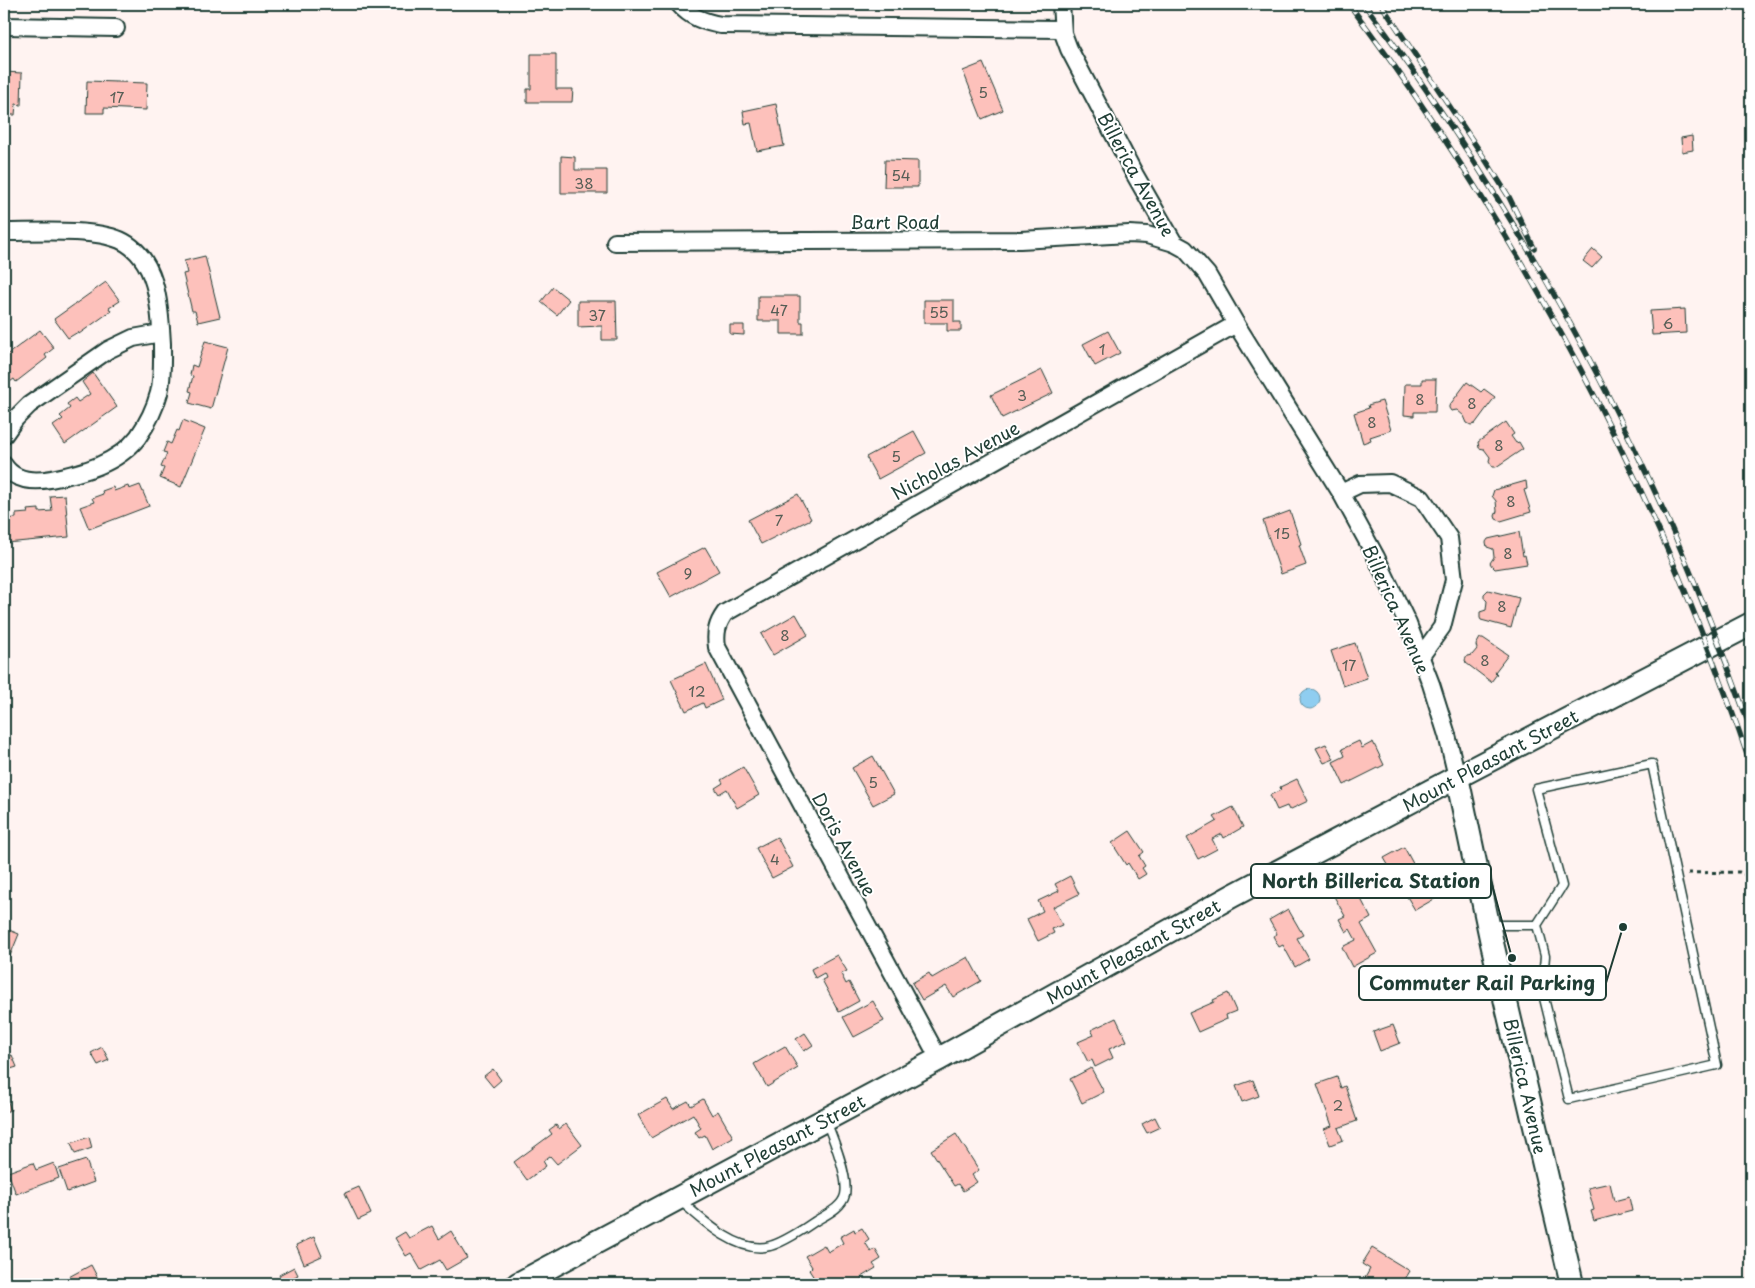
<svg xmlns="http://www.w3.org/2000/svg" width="1755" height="1288" font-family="'Playpen Sans',sans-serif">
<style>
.water{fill:#8fcdf0;stroke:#6293a5}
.building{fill:#fdc1bb;stroke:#1f3d34}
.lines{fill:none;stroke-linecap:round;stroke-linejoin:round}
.service-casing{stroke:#1f3d34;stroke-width:11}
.minor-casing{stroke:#1f3d34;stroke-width:20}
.secondary-casing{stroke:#1f3d34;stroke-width:26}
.path{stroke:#1f3d34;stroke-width:3;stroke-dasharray:4 4;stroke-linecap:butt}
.service{stroke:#fff;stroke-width:8}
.minor{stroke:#fff;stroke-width:16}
.secondary{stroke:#fff;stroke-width:22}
.rail-casing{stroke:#1f3d34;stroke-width:5.5}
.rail{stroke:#fff;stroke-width:4;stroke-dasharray:11;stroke-linecap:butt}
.labels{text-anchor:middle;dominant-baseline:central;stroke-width:4;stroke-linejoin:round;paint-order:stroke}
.number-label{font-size:15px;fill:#565e56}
.street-label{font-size:18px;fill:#1f3d34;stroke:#fff}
.leader{fill:none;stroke:#1f3d34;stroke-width:2}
.callout-dot{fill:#1f3d34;stroke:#fff;stroke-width:2}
.callout{fill:#fff;stroke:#1f3d34;stroke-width:2}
.callout-label{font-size:19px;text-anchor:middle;font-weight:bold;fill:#1f3d34}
</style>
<rect width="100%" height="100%" fill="#fff3f1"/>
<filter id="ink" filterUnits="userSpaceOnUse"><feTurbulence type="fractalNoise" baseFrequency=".02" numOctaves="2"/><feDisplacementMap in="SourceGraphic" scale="10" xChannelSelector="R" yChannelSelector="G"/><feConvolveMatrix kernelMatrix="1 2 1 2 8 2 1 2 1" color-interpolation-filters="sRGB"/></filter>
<g filter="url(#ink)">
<circle class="water" cx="1310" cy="699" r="10"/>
<g class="building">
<polygon points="531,54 556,54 556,89 573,89 572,102 527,102 527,89 531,89"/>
<polygon points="983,63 1003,110 982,119 963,71"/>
<polygon points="4,72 22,73 21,105 16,104 15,115 4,115"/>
<polygon points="87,81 147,83 146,110 104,108 104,113 86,113"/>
<polygon points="776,104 784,146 757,151 751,123 745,124 743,111"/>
<polygon points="1692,136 1693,150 1682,152 1681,138"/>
<polygon points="561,156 575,157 575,170 607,170 607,193 561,193"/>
<polygon points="885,160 918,161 918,187 884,187"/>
<polygon points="1593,249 1602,257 1592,268 1583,261"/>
<polygon points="205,256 220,317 198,322 195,311 192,311 183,274 187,273 184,261"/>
<polygon points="106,282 120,301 109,308 111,311 79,334 78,332 68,338 54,319"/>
<polygon points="553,287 569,300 557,315 541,302"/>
<polygon points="758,296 800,296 800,322 803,322 803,334 781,334 781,321 758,321"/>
<polygon points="924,300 954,300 954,322 961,322 961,331 947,331 947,323 924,323"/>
<polygon points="578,301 616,301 617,340 602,340 602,326 578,327"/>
<polygon points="1685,309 1686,333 1652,335 1650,311"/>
<polygon points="730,325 744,325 744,335 730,334"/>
<polygon points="40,330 54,348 45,355 47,358 16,382 14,379 4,386 4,357"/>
<polygon points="1108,331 1120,353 1095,366 1083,344"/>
<polygon points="205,341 228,347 211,409 189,403 192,392 189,391 193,376 190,375 192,365 197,367"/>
<polygon points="1042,370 1053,393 1002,418 991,395"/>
<polygon points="93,373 117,407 65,444 53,426 63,419 60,416 70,408 67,404 75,398 78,402 90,394 82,382"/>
<polygon points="1422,379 1436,379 1435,412 1414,412 1414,416 1404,415 1405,384 1422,384"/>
<polygon points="1467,382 1481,392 1484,389 1495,397 1475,424 1471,425 1467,423 1464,416 1457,410 1451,411 1449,408 1449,406"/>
<polygon points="1382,401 1391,430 1370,437 1371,440 1363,443 1354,413 1369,408 1368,405"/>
<polygon points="183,420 205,429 181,487 160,478 164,468 161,467 167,453 163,452 167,442 171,444 177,430 179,431"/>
<polygon points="1506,422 1514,434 1511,436 1516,443 1519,442 1523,449 1496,467 1493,467 1489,461 1490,457 1484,449 1479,448 1478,442"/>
<polygon points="914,431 926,453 878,479 866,457"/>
<polygon points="1526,481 1527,489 1524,490 1531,512 1501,521 1496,519 1495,516 1497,511 1496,501 1492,496 1494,490"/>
<polygon points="140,485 149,506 89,529 80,507 94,502 92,498 103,494 102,491 113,487 114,491 128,486 129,489"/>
<polygon points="798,494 811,519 761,544 748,520"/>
<polygon points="65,495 69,537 6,543 4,519 16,518 16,514 28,513 27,510 39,509 39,512 52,511 50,496"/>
<polygon points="1290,511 1301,544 1299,545 1306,565 1281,574 1263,521"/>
<polygon points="1519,532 1523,556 1525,555 1527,564 1495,569 1492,566 1490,563 1494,557 1493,549 1487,547 1486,542 1488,539"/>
<polygon points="705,547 719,571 671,597 657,572"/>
<polygon points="1488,590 1519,598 1511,628 1481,620 1480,618 1480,612 1486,610 1487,601 1484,598 1484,594"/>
<polygon points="796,614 808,635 773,655 761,634"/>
<polygon points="1480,638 1483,638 1508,655 1495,672 1497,674 1491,682 1466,663 1465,660 1467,656 1472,655 1477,649 1476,645"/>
<polygon points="1355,643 1367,678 1343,686 1331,651"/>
<polygon points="706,664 722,700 705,708 703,703 686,711 671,680"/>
<polygon points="1359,741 1362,748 1373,742 1384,765 1344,785 1333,762 1345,756 1342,749"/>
<polygon points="1326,744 1334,759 1324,763 1316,748"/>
<polygon points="873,756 894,794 873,805 852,768"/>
<polygon points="743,767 759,795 737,808 727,789 719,794 715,788 723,783 721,780"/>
<polygon points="1297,779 1308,801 1289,810 1287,806 1277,810 1270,795 1281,790 1280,787"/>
<polygon points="1233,807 1243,827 1224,838 1222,834 1212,839 1217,849 1198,859 1187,838 1217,821 1214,817"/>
<polygon points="1130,831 1144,852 1139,856 1145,866 1142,868 1146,874 1138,879 1128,863 1126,865 1112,843"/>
<polygon points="777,837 793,867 772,878 756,848"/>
<polygon points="1404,847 1417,871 1423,867 1434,884 1429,887 1436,898 1415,910 1384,858"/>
<polygon points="1070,876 1079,894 1053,907 1062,925 1052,929 1054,933 1038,941 1027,919 1043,911 1038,901 1059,891 1055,884"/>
<polygon points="1351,880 1371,918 1361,924 1377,953 1352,967 1342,947 1356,940 1350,929 1346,932 1339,919 1345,916 1331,891"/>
<polygon points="1288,909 1303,935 1297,938 1309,959 1295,967 1283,945 1279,947 1273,936 1277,934 1269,920"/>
<polygon points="4,928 19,934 10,956 4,954"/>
<polygon points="837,955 847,971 841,974 846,984 849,982 859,1001 839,1012 822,980 826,978 824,973 815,978 811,969"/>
<polygon points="968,957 981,981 953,997 946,986 922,1000 912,983 929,973 932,978"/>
<polygon points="1228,993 1236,1011 1226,1015 1227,1019 1198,1032 1189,1013 1214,1002 1213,1000"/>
<polygon points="873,1001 884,1021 854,1037 843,1017"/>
<polygon points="1116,1018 1127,1041 1109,1049 1113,1058 1095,1067 1092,1060 1088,1062 1078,1042 1094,1035 1091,1030"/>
<polygon points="1393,1025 1400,1043 1380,1051 1373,1032"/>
<polygon points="805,1033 813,1045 804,1051 796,1039"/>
<polygon points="785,1046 798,1068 767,1087 754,1064"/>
<polygon points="102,1047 109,1060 98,1065 91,1053"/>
<polygon points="12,1055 17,1067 4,1071 4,1058"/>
<polygon points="1091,1068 1104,1092 1082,1103 1070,1079"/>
<polygon points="493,1069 501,1080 493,1087 484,1076"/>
<polygon points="1337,1077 1341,1088 1345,1086 1357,1121 1338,1128 1343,1140 1330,1145 1324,1129 1332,1126 1317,1084"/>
<polygon points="1253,1080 1259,1096 1242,1102 1236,1086"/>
<polygon points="4,1091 11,1110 4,1112"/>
<polygon points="667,1099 673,1109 688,1101 691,1106 703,1099 712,1115 718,1111 733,1137 712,1149 705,1135 699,1138 695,1132 701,1128 693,1114 651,1138 638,1115"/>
<polygon points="1155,1117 1160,1127 1147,1133 1142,1124"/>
<polygon points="566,1124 582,1145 557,1164 550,1156 543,1161 546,1166 527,1180 514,1162 552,1134 549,1130 556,1125 559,1129"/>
<polygon points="956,1134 979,1170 972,1175 977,1182 963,1191 958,1184 954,1186 931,1150"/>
<polygon points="89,1137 92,1148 75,1154 71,1143"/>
<polygon points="86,1160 94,1182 67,1192 59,1169"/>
<polygon points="33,1163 36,1170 54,1163 59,1178 16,1194 8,1172"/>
<polygon points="1610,1183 1614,1201 1629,1197 1632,1211 1594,1221 1591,1211 1594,1210 1588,1188"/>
<polygon points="359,1187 371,1214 358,1220 345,1193"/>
<polygon points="432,1226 439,1239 451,1231 467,1258 446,1270 440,1260 421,1270 411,1253 406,1256 395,1238 405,1232 409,1238"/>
<polygon points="862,1228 869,1239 865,1242 871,1252 875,1249 881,1259 873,1264 876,1268 861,1277 864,1282 861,1284 825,1284 824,1283 818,1284 809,1270 812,1267 805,1256 824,1245 828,1252 843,1243 840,1237 854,1229 855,1232"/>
<polygon points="314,1237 322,1256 304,1264 296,1245"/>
<polygon points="1372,1248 1410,1271 1402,1284 1376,1284 1365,1278 1370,1269 1362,1264"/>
<polygon points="91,1265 101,1284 68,1284 65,1279"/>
<polygon points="294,1267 298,1275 283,1283 279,1275"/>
</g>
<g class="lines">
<defs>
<g id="service">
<polygon points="1652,764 1717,1065 1569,1099 1542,990 1545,956 1537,925 1562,886 1536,789"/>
<polyline points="1492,925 1537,925"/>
<polyline points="1508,998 1542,990"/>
<path d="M681 1201C702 1220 739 1255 770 1246 782 1243 804 1229 814 1222 825 1215 842 1208 845 1195 849 1177 833 1138 826 1121"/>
</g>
<g id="minor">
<path d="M679 4C690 17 704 22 721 25L1062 29"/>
<polyline points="1061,4 1063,33 1069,49 1135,175 1174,243 1185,249 1207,274 1236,324 1341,493 1376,557 1408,624 1431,684 1447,735 1457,777"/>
<polyline points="4,26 116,28"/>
<path d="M4 232C36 232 92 228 120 240 158 257 160 308 162 344 162 360 163 377 159 393 155 408 147 424 138 437 117 464 82 473 51 479 34 482 14 481 4 465"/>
<polyline points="615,242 1020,240 1129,234 1147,235 1174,243"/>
<polyline points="4,435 16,418 29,405 108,350 133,338 161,333"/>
<polyline points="1341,493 1360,484 1390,483 1422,498 1449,538 1454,580 1442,627 1421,656"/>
<path d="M939 1059 717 647C715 633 717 624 725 613L1236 324"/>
</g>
<g id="secondary">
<polyline points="1457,777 1492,943 1572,1284"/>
<polyline points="518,1284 939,1059 1232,896 1457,777 1751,624"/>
</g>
</defs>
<use href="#service" class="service-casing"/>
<use href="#minor" class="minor-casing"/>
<use href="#secondary" class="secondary-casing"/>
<polyline class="path" points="1688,873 1739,872 1751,877"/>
<use href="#service" class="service"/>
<use href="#minor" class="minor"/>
<use href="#secondary" class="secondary"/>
<defs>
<g id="rail">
<path d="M1349 4C1522 234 1659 493 1751 766"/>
<path d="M1364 4C1484 162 1585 337 1667 518 1698 587 1725 658 1751 730"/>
<polyline points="1381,4 1485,159 1509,197 1534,248"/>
</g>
</defs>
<use href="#rail" class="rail-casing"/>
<use href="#rail" class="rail"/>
</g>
</g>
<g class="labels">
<g class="number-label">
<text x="983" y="91">5</text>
<text x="117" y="96">17</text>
<text x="901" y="174">54</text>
<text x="584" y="182">38</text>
<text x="779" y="309">47</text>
<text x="939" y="311">55</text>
<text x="597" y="314">37</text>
<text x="1668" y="322">6</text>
<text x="1102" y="348">1</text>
<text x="1022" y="394">3</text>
<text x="1420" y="398">8</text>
<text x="1472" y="402">8</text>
<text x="1372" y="421">8</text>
<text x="1499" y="444">8</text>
<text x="896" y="455">5</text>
<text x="1511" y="500">8</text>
<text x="779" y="519">7</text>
<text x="1282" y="532">15</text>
<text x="1508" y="552">8</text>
<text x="688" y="572">9</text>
<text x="1502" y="605">8</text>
<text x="785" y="634">8</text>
<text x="1485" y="659">8</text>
<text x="1349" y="664">17</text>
<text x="697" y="690">12</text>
<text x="873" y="781">5</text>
<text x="775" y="858">4</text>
<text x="1338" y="1104">2</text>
</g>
<g class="street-label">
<text transform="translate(1137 174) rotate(61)">Billerica Avenue</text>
<text x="895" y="221">Bart Road</text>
<text transform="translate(955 460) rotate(-29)">Nicholas Avenue</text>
<text transform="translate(1397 609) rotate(66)">Billerica Avenue</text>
<text transform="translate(1490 760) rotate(-28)">Mount Pleasant Street</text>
<text transform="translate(845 844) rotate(62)">Doris Avenue</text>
<text transform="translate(1133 951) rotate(-29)">Mount Pleasant Street</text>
<text transform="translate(1526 1086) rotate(77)">Billerica Avenue</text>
<text transform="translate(777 1145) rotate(-28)">Mount Pleasant Street</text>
</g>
</g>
<path class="leader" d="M1512 958L1491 881M1623 927L1606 983"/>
<g class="callout-dot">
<circle cx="1512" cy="958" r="5"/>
<circle cx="1623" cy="927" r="5"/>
</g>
<g class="callout">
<rect x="1251" y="864" width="240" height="34" rx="5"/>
<rect x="1359" y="966" width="247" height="34" rx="5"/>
</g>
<g class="callout-label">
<text x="1371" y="888">North Billerica Station</text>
<text x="1482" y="990">Commuter Rail Parking</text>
</g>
<rect width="1755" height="1288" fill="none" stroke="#fff" stroke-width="20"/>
<rect x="10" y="10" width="1735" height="1268" fill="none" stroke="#1f3d34" stroke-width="2" filter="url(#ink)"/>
</svg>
